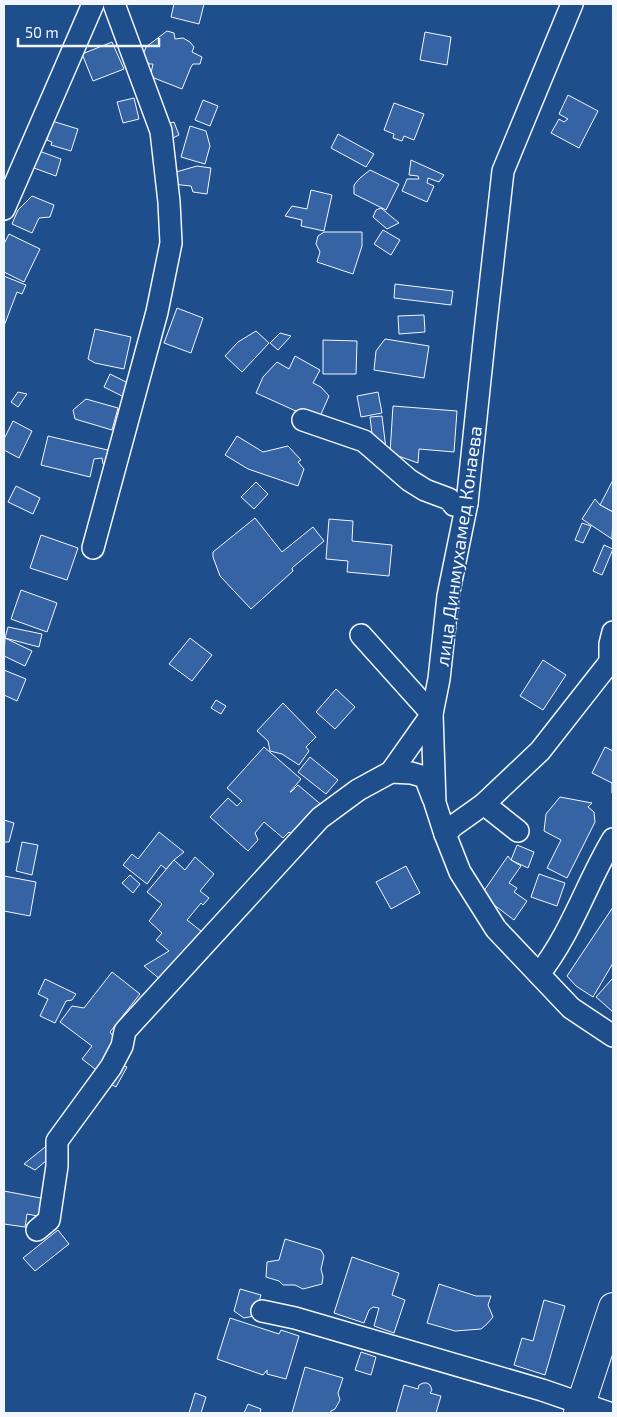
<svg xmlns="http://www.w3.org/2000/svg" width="617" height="1417" font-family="'Exo 2',sans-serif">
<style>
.building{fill:#3563a3;stroke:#f2f6ff}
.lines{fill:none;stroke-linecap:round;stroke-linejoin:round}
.minor-casing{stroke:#f2f6ff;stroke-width:24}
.major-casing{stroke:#f2f6ff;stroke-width:30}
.minor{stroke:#1f4e8c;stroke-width:21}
.major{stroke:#1f4e8c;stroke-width:28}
.labels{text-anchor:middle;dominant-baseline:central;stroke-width:4;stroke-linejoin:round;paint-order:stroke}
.street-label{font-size:19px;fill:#f2f6ff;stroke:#1f4e8c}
</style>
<rect width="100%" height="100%" fill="#1f4e8c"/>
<g class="building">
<polygon points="174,4 204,4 199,24 171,17"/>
<polygon points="167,31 174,33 175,39 183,38 190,42 194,47 192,52 202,57 200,64 193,64 191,67 182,89 154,78 151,73 153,64 149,64 143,55 146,47"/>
<polygon points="425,32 451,37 447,65 420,60"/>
<polygon points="112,42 124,69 93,81 82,54"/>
<polygon points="568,95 598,111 579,148 551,133 559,119 564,122 568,119 559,114"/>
<polygon points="134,98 139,119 123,123 117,102"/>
<polygon points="203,100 218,106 210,126 195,120"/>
<polygon points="394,103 424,114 414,140 404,136 402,141 393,138 394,134 384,130"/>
<polygon points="52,121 78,129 71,151 51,145 52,142 47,140"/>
<polygon points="174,122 179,135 173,138 167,124"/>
<polygon points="190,126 206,131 210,146 205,164 181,157"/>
<polygon points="338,134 374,154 366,167 331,148"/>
<polygon points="39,151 61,159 56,176 34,168"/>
<polygon points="411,160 444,175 439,182 428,178 427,183 434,186 427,202 402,191 407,179 419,179 418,176 409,175"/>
<polygon points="197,166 211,168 207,194 193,192 191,186 172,184 169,174"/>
<polygon points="370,170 399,184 386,210 354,194 354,185 360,178"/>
<polygon points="311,190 332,195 324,231 301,226 302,220 285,216 292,206 307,209"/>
<polygon points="32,196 54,205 50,217 39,218 32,233 12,224 18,210"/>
<polygon points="381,208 399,223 387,229 373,217 376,210"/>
<polygon points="383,230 400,240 391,255 374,244"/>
<polygon points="324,232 362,232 362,246 353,274 317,262 320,252 316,244 318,236"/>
<polygon points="9,234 40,249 24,282 4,272 4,244"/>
<polygon points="4,276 26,285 22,294 17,292 4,326"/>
<polygon points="395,284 453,291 451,305 394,298"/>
<polygon points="177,308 203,318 191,353 164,343"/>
<polygon points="424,315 425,332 399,334 398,316"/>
<polygon points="95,329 131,337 124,369 95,363 88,359"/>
<polygon points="256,331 269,343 242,372 225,356 238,342"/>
<polygon points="280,333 291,336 278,350 270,343"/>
<polygon points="385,339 429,346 424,378 374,370 376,351"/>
<polygon points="323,340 357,341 356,374 323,374"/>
<polygon points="295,356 320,370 313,383 321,387 329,396 318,421 256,393 263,377 277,362 289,369"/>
<polygon points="110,374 130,384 124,397 104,387"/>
<polygon points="18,392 27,394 18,407 11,402"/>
<polygon points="378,392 382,413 361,417 357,396"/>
<polygon points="86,399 118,408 112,430 75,419 73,410"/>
<polygon points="393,406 457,411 454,452 419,449 418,463 390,453"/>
<polygon points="382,416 386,449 373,442 370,417"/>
<polygon points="13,421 32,431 19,458 4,450 4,439"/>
<polygon points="48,436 116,452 112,469 103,464 102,458 94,459 90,477 41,465"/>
<polygon points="237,436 263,452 288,446 301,460 298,462 304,469 298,486 248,469 225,455"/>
<polygon points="613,480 613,512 600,505"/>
<polygon points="256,482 268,494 254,509 241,497"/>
<polygon points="16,486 40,498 33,514 8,502"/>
<polygon points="595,499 600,505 613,512 612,539 582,519"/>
<polygon points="255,518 282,552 313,527 324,541 292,568 293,571 251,609 220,576 213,557 213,552"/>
<polygon points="329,519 353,521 352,541 392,545 389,576 347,572 348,561 326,559"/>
<polygon points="582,523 591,526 583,543 575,540"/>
<polygon points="41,535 78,548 67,580 30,568"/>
<polygon points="604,545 613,549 602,575 593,571"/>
<polygon points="21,590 57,603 47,632 11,619"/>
<polygon points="8,627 42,634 39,647 5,638"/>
<polygon points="5,638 32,651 25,666 4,656"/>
<polygon points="190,638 212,655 192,681 169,664"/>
<polygon points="543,660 566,675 543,710 520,696"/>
<polygon points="4,670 26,679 17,701 4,695"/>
<polygon points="336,689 355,707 335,729 316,712"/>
<polygon points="216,700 226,706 221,714 211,708"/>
<polygon points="283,703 316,737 306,747 309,751 299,765 282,754 270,751 268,741 257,731"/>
<polygon points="264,747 301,779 290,792 291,792 298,785 324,807 296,838 289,832 283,838 264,822 255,833 258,840 248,851 210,817 228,798 237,806 242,801 227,788"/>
<polygon points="605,747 613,751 613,794 612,793 612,783 592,773"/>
<polygon points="310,757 338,780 326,794 298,772"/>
<polygon points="560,797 592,803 588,807 594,812 595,822 567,878 547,868 561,840 544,831 546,814"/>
<polygon points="4,820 14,823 9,842 4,842"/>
<polygon points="159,832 184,852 174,860 166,869 161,865 147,884 123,865 132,854 138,859"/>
<polygon points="22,842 38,845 32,875 16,871"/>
<polygon points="517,845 534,852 528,868 511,860"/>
<polygon points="508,856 511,860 521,866 509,883 517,888 514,892 527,901 514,920 481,895"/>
<polygon points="195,857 214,874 200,891 209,898 203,905 201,903 187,920 201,931 161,980 144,966 169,951 156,940 162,933 149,921 162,904 147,892 174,860 185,870"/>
<polygon points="406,866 420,893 391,909 376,882"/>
<polygon points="539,874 565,883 557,906 531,897"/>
<polygon points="130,875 140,884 133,893 122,883"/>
<polygon points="4,876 36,882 30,916 4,911"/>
<polygon points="613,907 613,963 593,997 576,986 567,976"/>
<polygon points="112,972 140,994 110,1032 119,1045 99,1072 82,1059 92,1046 60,1022 72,1006 84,1008"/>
<polygon points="45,979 76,994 72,1000 66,1001 55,1023 40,1016 48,999 38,994"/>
<polygon points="612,979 613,980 613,1012 596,997"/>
<polygon points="117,1062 127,1067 116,1087 107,1082"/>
<polygon points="45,1147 52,1156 35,1170 24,1164"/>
<polygon points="4,1191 46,1199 43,1217 27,1214 25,1227 4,1224"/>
<polygon points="58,1230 69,1244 35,1271 23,1258"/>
<polygon points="285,1239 321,1250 324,1256 321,1269 323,1277 322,1284 303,1289 295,1285 283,1285 279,1281 266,1277 267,1262 279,1260"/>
<polygon points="352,1257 399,1273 392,1295 405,1300 394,1333 374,1326 379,1308 373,1307 369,1310 364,1323 334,1313"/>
<polygon points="439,1284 476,1296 491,1296 488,1305 493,1317 487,1324 481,1329 455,1331 427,1323"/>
<polygon points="240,1289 261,1295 254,1316 244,1318 234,1311"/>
<polygon points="544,1300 565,1306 545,1375 514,1365 522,1338 533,1341"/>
<polygon points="230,1318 279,1334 281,1330 299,1336 286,1379 267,1374 267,1370 263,1375 217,1359"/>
<polygon points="361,1352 376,1357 371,1375 355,1370"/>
<polygon points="305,1367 343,1378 338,1393 340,1400 335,1409 331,1411 330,1413 292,1413"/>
<polygon points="423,1383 427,1383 430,1385 432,1390 430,1393 441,1396 436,1413 396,1413 404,1385 418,1389 419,1385"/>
<polygon points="195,1393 206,1397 201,1413 189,1413"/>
<polygon points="248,1404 261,1409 260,1413 244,1413"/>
</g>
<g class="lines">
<defs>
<g id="minor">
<polyline points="572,4 503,171 485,332 467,503 448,596 439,679 432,714 435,803 445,834 460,872 496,929 571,1008 613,1036"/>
<polyline points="4,209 93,4"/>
<polyline points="303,420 364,441 409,480 425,490 449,499 454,505 467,503"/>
<polyline points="93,548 157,312 171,243 169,202 161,131 114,4"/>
<polyline points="610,661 610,644 613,632"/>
<polyline points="391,772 411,773 425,777 433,798"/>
<polyline points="484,804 518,831"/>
<polyline points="445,834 453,826 484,804 540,751 613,658"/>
<path d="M539 974C572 932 586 884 613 839"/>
<polyline points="37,1230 49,1220 57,1166 57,1141 111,1067 122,1046 125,1031 320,818 358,790 391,772 432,714 361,635"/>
<polyline points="262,1311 295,1318 542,1390 609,1413"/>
</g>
<polyline id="major" points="578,1413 613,1307"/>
</defs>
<use href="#minor" class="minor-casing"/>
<use href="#major" class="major-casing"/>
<use href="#minor" class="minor"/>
<use href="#major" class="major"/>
</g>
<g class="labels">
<g class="street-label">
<text transform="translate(458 546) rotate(-82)">лица Динмухамед Конаева</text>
</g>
</g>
<rect width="617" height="1417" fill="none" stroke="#f2f6ff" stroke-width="10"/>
<path d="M18 38v8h141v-8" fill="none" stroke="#f2f6ff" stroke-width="2.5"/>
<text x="25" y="38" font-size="15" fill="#f2f6ff" stroke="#1f4e8c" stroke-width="4" paint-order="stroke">50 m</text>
</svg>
